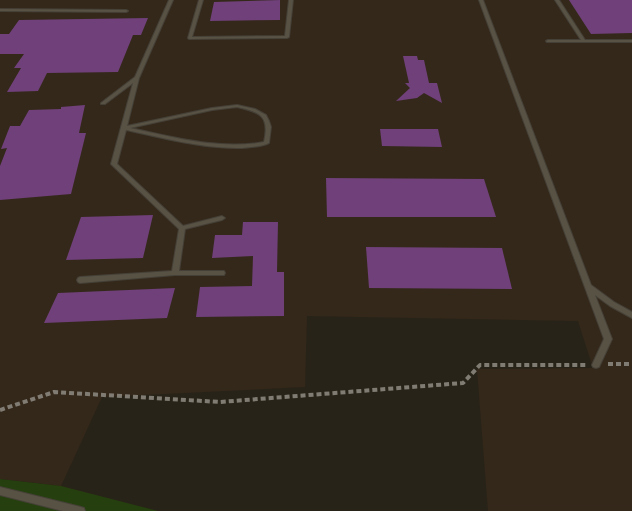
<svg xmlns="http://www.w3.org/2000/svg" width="632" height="511" font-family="Roboto,sans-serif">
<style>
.industrial{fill:#34281a}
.green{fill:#25400e}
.building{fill:#6f407a}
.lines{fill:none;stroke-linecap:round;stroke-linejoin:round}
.service-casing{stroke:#454037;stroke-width:2}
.path{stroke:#817c73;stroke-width:4;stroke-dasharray:5 3;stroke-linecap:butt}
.service{fill:#585245;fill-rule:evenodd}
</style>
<rect width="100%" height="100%" fill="#282318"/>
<polygon class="industrial" points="0,0 632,0 632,511 488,511 477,369 593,368 578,321 307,316 305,387 102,397 61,486 0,479"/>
<polygon class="green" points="0,479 61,486 158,511 0,511"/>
<g class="building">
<polygon points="280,0 280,20 210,21 214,2"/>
<polygon points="569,0 632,0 632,33 591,34"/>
<polygon points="148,18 141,35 133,35 118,72 47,73 38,91 7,92 21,68 14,68 24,54 0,54 0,34 9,34 19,20"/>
<polygon points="403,56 417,56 418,60 424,60 429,83 437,83 442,103 424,93 417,98 396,101 410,88 405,83 409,83"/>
<polygon points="85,105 79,133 86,133 71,194 0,200 0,166 7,148 1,149 10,126 20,126 29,110 61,109 61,107"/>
<polygon points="380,129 438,129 442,147 382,146"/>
<polygon points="326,178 484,179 496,217 327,217"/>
<polygon points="153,215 143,258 66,260 81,217"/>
<polygon points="243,222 278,222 277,272 284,272 284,316 196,317 200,287 252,286 253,256 212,258 215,235 242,235"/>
<polygon points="366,247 502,248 512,289 369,288"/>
<polygon points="175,288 167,318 44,323 58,293"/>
</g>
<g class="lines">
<defs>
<g id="service">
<path d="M169 0H173L139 78 127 126 212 108 237 105 255 109 266 115 269 121 271 127 269 143C261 147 251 147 242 148 203 149 164 138 126 130L117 164 183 226 222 216 225 218 222 220 185 229 179 271H224L225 273 224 275H175L80 283 78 282 77 280 78 278 80 277 172 271 179 229 111 164 133 83 105 104H101V103L135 77ZM237 107C260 112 270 116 264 142 218 150 174 137 130 128L212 110Z"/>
<polygon points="199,0 203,0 192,37 285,36 289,0 293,0 289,37 287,38 189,39 188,38"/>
<polygon points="479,0 483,0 591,285 614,302 632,312 632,318 610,306 595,295 612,339 599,367 596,368 593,367 592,365 604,339"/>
<polygon points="555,0 559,0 585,40 632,40 632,42 547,42 546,41 548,40 581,40"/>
<polygon points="0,9 126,10 128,11 126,12 0,11"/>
<polygon points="0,487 81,507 84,508 85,511 63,511 0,495"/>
</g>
</defs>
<use href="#service" class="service-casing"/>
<g class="path">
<polyline points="608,364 632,364"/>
<polyline points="0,410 54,392 220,402 463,383 480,365 587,365"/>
</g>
<use href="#service" class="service"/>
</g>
</svg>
